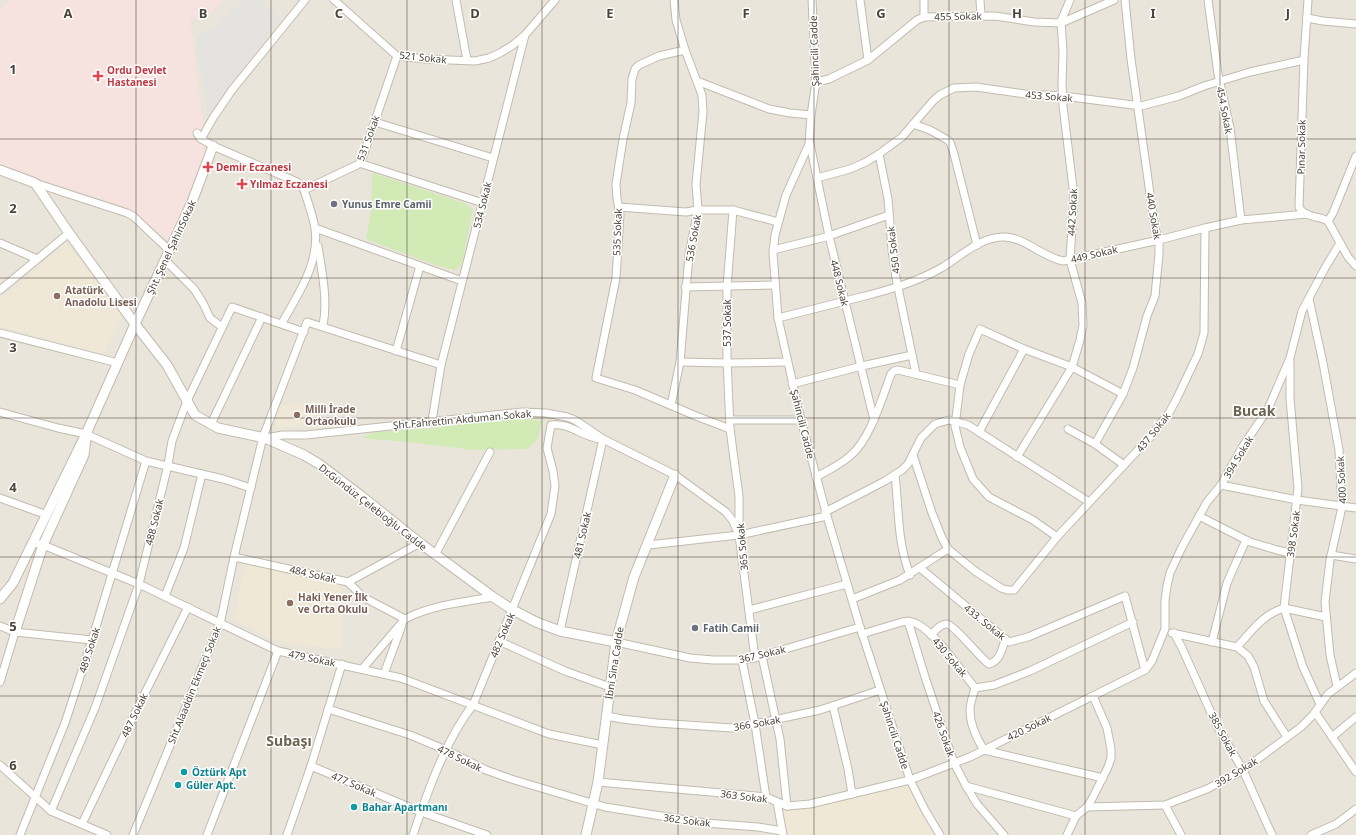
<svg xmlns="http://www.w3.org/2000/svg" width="1356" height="835" font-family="'Noto Sans',sans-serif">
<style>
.residential{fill:#eae5da}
.education{fill:#efe8d6}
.medical{fill:#f6e3e0}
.green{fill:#d2eab5}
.parking{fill:#e5e3e0}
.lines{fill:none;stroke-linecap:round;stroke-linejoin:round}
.minor-casing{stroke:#c2bbae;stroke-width:9}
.tertiary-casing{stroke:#c2bbae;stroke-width:11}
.minor{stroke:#fff;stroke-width:7}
.tertiary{stroke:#fff;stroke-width:9}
.grid{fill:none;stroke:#4b4439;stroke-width:1;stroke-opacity:0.55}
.health-dot{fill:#e0444e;stroke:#fff;stroke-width:1.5}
.worship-dot{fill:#6b7280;stroke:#fff;stroke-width:1.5}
.education-dot{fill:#8d6e63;stroke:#fff;stroke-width:1.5}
.culture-dot{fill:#0f9aa8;stroke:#fff;stroke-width:1.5}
.labels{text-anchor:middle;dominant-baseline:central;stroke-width:3;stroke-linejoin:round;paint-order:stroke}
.street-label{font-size:10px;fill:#4b4439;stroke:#fff}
.health-label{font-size:10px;font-weight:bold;fill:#be3a42;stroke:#fff;text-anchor:start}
.worship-label{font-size:10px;font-weight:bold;fill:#5b616d;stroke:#fff;text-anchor:start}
.education-label{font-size:10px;font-weight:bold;fill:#785e54;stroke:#fff;text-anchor:start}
.culture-label{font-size:10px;font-weight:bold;fill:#0d838f;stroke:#fff;text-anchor:start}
.district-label{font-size:14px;font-weight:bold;fill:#6e6250;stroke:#fff}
.grid-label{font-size:13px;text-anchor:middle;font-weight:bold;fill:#4b4439;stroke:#fff;stroke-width:3;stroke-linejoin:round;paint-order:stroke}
</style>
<rect width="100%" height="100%" fill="#f6f3ec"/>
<rect class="residential" x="0" y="0" width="1356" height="835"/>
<g class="education">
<polygon points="66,243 106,291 121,315 120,322 104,351 100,353 0,326 0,300"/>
<polygon points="318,402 320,424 277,428 275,406"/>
<polygon points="245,564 342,586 342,650 288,643 269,638 234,620"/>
<polygon points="910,780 941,835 783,835 779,815 787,806"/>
</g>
<polygon class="medical" points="9,0 224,0 208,17 190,18 203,122 204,156 169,241 124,206 0,166 0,11"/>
<g class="green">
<polygon points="372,173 452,199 464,203 473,209 462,263 459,267 454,270 435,265 366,239 371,212"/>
<path d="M520 418 542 421C539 435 539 444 525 449L474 450 408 442 362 438 375 432 435 428 492 420Z"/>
</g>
<polygon class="parking" points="243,0 259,0 281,18 220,101 209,119 201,71 196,49 197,40 199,36 203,32 214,27"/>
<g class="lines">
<defs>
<g id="minor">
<polyline points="334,0 397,56 425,59 475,61 489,58 500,53 513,45 525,35"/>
<polyline points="456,0 467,60"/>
<polyline points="812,0 816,82 811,115 809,144 786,195 775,235 773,253 778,318 801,420 827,516 860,627 910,780 925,810 940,835"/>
<polyline points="860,0 868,60"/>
<polyline points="924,0 924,17"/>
<polyline points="980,0 981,15"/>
<polyline points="1208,0 1218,74 1230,128 1241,220"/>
<path d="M1308 0 1304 58 1299 207C1303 217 1319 216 1328 221L1348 257 1356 266"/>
<polyline points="1307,18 1323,21 1356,24"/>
<polyline points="685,50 659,56 639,65 635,69 632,79 631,103 623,139 616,184 617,198 620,215 616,278 596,378 635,390 696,416 730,429"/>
<polyline points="697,81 769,109 790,113 811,115"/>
<polyline points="816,82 829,79 868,60 917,20 924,17 995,16 1034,22 1061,23 1114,0"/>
<polyline points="375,122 493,158"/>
<polyline points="913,124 930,130 946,139 950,142 954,154 977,245"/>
<path d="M197 133 200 138 213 146 297 182 302 186 304 190C308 202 313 216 315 228 320 263 298 294 282 323"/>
<polyline points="201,139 213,118 232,90 305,0"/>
<polyline points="810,144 829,236 874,420"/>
<polyline points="879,154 888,199 892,249 896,278 916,374"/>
<polyline points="359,163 483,203"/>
<polyline points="817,178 850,169 866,162 879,154 902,137 933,101 940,95 954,88 976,87 1025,94 1063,96 1141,106 1179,96 1204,86 1250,72 1304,60"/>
<polyline points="35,183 127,213 133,216 170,251"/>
<polyline points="304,190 357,165 361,162 397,56"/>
<polyline points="619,207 686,212 698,210 733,210 778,222"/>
<polyline points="733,210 727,287 727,359 730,429 739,496 739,535 755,658"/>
<polyline points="1328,221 1333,213 1356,156"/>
<polyline points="315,228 462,281"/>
<polyline points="0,243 37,259"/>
<path d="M318 246C322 273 328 299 323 326"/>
<polyline points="773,250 826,237 889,215"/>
<polyline points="165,260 194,289 203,303 210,318 222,327"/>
<polyline points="685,287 775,285"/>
<polyline points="0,290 69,233"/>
<polyline points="1309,299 1323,363 1339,450 1342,507 1330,560 1325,602 1330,655 1337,686"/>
<path d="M778 318C806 311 833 304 861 297 889 290 917 282 943 267 961 256 981 236 1005 237 1026 238 1042 257 1063 261L1159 240 1205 228 1241 220 1307 214"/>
<polyline points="0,333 118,363"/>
<polyline points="396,351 420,266"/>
<polyline points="680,362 727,363 787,362"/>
<polyline points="1290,362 1290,399 1298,488 1284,608 1303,667 1320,704"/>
<polyline points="792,384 862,366 912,355"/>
<polyline points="671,405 680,362 689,255 698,210 696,184 703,112 702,95 685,50 676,20 674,0"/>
<polyline points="0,412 58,428 86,434 146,461 223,479 251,488"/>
<polyline points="730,420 801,420"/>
<polyline points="432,421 441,365 525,35 555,0"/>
<polyline points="211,424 262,317"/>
<polyline points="1068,429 1095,444 1124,465"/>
<polyline points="979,432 1024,349"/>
<polyline points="265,438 283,435 306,435 522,412 546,413 567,417 575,420 603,439 675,475 726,512 733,521 739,535"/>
<polyline points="1095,444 1123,394 1133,368 1147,316 1155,296 1159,254 1159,240 1155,229 1131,59 1125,0"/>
<polyline points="913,455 932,513 942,538 948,549 975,571 1001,588 1007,590 1014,590 1057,537 1152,435 1169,413 1177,398 1198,354 1204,333 1205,228"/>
<polyline points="1017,457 1072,367 1080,340 1083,325 1082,303 1070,260 1074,196 1063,106 1062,83 1063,52 1061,21 1070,0"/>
<path d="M895 475C899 509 897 542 910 575"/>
<path d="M816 477C827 471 840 465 850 456 870 440 882 398 891 374L894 371 898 370 960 385"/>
<polyline points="1221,485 1297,500 1356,508"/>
<polyline points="0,498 47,515"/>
<polyline points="825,512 885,481 902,470 908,464 921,438 935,424 949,420 968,425 1089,502"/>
<polyline points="1199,516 1250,542 1277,550 1290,553"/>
<polyline points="1057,537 1033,520 989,497 973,479 960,447 955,426 960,385 969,354 980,329 1024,349 1072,367 1123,394"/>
<polyline points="32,542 43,545 139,584 278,651 401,678 549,734 603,745"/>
<polyline points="648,545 739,535 827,516"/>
<polyline points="435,555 490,452"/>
<polyline points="1331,555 1356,559"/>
<path d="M234 557 348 582 363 597 405 619C432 605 463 602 493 597"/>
<polyline points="920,568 1009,642 1028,637 1125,596 1145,670"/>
<polyline points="348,582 420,543"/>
<polyline points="165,596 184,548 202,474"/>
<polyline points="852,599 900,580 948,549"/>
<polyline points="749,610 847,584"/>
<polyline points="908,621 926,680 954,763 966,786 977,804 1004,835"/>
<polyline points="0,626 15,632 92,640"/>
<polyline points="560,631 603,439"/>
<polyline points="1172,633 1237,647 1248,656 1254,667 1264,701 1287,737"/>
<polyline points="1174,633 1182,648 1217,726 1243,770 1272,835"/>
<path d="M862 634 902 622C908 621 912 621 917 624 935 632 962 672 975 688 973 696 970 703 970 710 970 723 977 739 984 750L1103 778"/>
<path d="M931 635C935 631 940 624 946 624 954 624 979 657 989 664 1000 661 1002 649 1005 640"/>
<polyline points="499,641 565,671 610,687"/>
<polyline points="616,642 690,658 713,660 742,660 762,656 860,627"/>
<polyline points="1212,642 1227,583 1246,540"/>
<path d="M1237 647C1251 632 1263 614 1284 608L1326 617"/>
<polyline points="762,656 780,739 787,806"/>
<polyline points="742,660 755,724 766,797"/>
<polyline points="363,668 405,619"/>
<polyline points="384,674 402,625"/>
<polyline points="0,682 15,632"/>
<polyline points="975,688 994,685 1030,671 1133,622"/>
<polyline points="833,706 848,769 852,794"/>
<polyline points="328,709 410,735 446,750 486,770 511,779 605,807 705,823 758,827 782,831"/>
<polyline points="1315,712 1356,772"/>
<polyline points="607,716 622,719 657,723 732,728 755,724 820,710 880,690"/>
<polyline points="1332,737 1356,717"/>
<polyline points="0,765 51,811 107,835"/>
<polyline points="311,766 421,812 487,835"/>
<polyline points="598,782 766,797 787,806 810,804 910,780 970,757 1145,670 1152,661 1165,629 1165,600 1167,586 1170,573 1182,547 1207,502 1221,485 1243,446 1268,409 1290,358 1302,311 1325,268 1340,243"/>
<polyline points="966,786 1076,816"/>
<polyline points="777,802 783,835"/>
<polyline points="1165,805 1181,835"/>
<polyline points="1087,807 1165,805 1207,789 1243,770 1301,727 1313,715 1328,694 1356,673"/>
<polyline points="51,811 95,708 139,584 168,465 172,441 187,401 232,307 304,332"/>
<polyline points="82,824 133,717 188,607"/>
<polyline points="20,835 65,723 92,640 146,461"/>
<polyline points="133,835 220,624 234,557 263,437 307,322 441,365"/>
<polyline points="207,835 278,651"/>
<polyline points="287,835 311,766 342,664"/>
<path d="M413 835C427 793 446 739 473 705L551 514 555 486 553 471 547 448 551 425C570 422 583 438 601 439"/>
<polyline points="1067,835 1076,816 1087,807 1092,799 1108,767 1111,758 1111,749 1107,728 1093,696"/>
<polyline points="1311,835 1336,824 1356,809"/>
</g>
<g id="tertiary">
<polyline points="0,170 35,183 69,233 135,324 167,365 195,415 218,428 265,438 304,455 319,464 360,495 420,543 493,597 513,610 536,622 560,631 616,642"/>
<polyline points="0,599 13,583 86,434 135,324 192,202 213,146"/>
<polyline points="15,632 43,545 84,455 86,439"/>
<polyline points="586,835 598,782 616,642 634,577 675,475"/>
</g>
</defs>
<use href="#minor" class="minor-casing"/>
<use href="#tertiary" class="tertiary-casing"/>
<use href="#minor" class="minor"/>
<use href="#tertiary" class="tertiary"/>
</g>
<path class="grid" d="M136 0V835M271 0V835M407 0V835M542 0V835M678 0V835M814 0V835M949 0V835M1085 0V835M1220 0V835M0 139H1356M0 278H1356M0 418H1356M0 557H1356M0 696H1356"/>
<g class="health-dot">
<path d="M96 70h4v4h4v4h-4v4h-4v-4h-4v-4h4z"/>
<path d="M206 161h4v4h4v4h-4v4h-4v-4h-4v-4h4z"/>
<path d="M240 178h4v4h4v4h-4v4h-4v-4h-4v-4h4z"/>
</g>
<g class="worship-dot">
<circle cx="334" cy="204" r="4"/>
<circle cx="695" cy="628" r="4"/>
</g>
<g class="education-dot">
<circle cx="57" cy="296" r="4"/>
<circle cx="297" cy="415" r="4"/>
<circle cx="290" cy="603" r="4"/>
</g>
<g class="culture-dot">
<circle cx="184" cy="772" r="4"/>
<circle cx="178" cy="785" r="4"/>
<circle cx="354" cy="807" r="4"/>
</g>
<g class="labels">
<g class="street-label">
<text transform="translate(958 16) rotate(-1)">455 Sokak</text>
<text transform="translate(814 51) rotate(-92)">Şahincili Cadde</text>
<text transform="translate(423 57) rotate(6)">521 Sokak</text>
<text transform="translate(1049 96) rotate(5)">453 Sokak</text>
<text transform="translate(1225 110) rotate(79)">454 Sokak</text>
<text transform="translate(368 138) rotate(-70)">531 Sokak</text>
<text transform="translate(1301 147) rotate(-89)">Pınar Sokak</text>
<text transform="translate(482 205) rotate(-76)">534 Sokak</text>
<text transform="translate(1072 212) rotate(-87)">442 Sokak</text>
<text transform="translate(1154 216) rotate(80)">440 Sokak</text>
<text transform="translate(617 232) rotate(-88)">535 Sokak</text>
<text transform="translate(693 238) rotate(-80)">536 Sokak</text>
<text transform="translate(171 247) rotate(-65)">Şht. Şenel ŞahinSokak</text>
<text transform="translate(893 250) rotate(-97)">450 Sokak</text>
<text transform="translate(1094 254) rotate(-13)">449 Sokak</text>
<text transform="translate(840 283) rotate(76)">448 Sokak</text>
<text transform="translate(727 323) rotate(-90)">537 Sokak</text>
<text transform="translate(462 419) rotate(-5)">Şht.Fahrettin Akduman Sokak</text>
<text transform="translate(803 424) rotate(76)">Şahincili Cadde</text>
<text transform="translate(1153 432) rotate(-51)">437 Sokak</text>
<text transform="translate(1238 457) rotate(-59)">394 Sokak</text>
<text transform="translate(1341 480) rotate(-93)">400 Sokak</text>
<text transform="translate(373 507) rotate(38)">Dr.Gündüz Çelebioğlu Cadde</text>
<text transform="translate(154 522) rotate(-76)">488 Sokak</text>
<text transform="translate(1293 534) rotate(-82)">398 Sokak</text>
<text transform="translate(582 535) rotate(-77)">481 Sokak</text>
<text transform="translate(742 547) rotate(-95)">365 Sokak</text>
<text transform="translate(313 574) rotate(13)">484 Sokak</text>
<text transform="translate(985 622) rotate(39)">433. Sokak</text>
<text transform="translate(502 635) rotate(-67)">482 Sokak</text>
<text transform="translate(89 650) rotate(-72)">489 Sokak</text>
<text transform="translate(762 654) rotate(-13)">367 Sokak</text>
<text transform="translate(950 657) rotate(50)">430 Sokak</text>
<text transform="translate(312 658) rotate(12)">479 Sokak</text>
<text transform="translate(614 663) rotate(-81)">İbni Sina Cadde</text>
<text transform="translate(194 685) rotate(-68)">Sht.Alaaddin Ekmeçi Sokak</text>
<text transform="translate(134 715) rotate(-64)">487 Sokak</text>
<text transform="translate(757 723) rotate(-10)">366 Sokak</text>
<text transform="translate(1029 727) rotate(-26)">420 Sokak</text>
<text transform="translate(944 734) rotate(71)">426 Sokak</text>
<text transform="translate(1223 734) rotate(62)">385 Sokak</text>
<text transform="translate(895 735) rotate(72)">Şahincili Cadde</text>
<text transform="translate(460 758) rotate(26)">478 Sokak</text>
<text transform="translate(1236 772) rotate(-31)">392 Sokak</text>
<text transform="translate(354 784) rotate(23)">477 Sokak</text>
<text transform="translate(744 796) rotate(7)">363 Sokak</text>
<text transform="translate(687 820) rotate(7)">362 Sokak</text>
</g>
<g class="health-label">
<text x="107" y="70">Ordu Devlet<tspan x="107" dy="12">Hastanesi</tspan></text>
<text x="216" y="167">Demir Eczanesi</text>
<text x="250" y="184">Yılmaz Eczanesi</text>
</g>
<g class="worship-label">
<text x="342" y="204">Yunus Emre Camii</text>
<text x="703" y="628">Fatih Camii</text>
</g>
<g class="education-label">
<text x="65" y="290">Atatürk<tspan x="65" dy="12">Anadolu Lisesi</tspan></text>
<text x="305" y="409">Milli İrade<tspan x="305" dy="12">Ortaokulu</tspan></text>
<text x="298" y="597">Haki Yener İlk<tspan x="298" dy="12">ve Orta Okulu</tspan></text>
</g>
<g class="culture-label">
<text x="192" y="772">Öztürk Apt</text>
<text x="186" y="785">Güler Apt.</text>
<text x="362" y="807">Bahar Apartmanı</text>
</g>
<g class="district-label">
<text x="1254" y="410">Bucak</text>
<text x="289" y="740">Subaşı</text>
</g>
</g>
<g class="grid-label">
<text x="68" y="18">A</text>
<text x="203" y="18">B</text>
<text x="339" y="18">C</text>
<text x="475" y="18">D</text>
<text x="610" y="18">E</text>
<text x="746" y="18">F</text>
<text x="881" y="18">G</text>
<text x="1017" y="18">H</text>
<text x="1153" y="18">I</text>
<text x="1288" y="18">J</text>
<text x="13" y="74">1</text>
<text x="13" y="213">2</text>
<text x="13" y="352">3</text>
<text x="13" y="492">4</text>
<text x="13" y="631">5</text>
<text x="13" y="770">6</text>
</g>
</svg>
